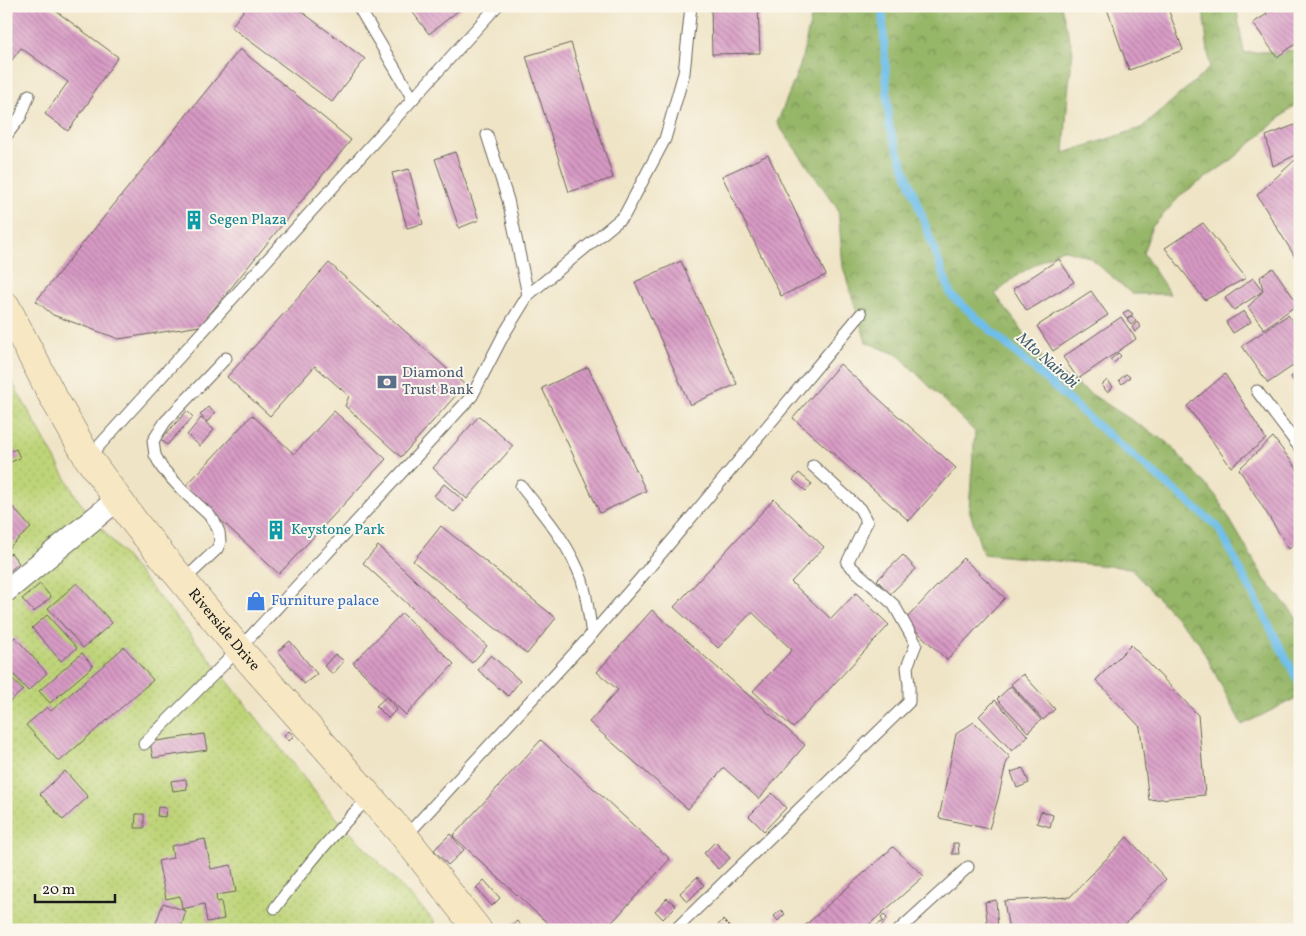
<svg xmlns="http://www.w3.org/2000/svg" width="1306" height="936" font-family="Vollkorn,serif">
<style>
.forest{fill:url(#forest-crowns);stroke:#596942}
.garden{fill:url(#garden-dots);stroke:#6d784a}
.lines{fill:none;stroke-linecap:round;stroke-linejoin:round}
.stream{stroke:#6ebee9;stroke-width:8}
.building{fill:url(#building-back-hatch)}
.lane-casing{stroke:#666258;stroke-width:13}
.street-casing{stroke:#666258;stroke-width:24}
.secondary-casing{stroke:#666258;stroke-width:29}
.lane{stroke:#fff;stroke-width:11}
.street{stroke:#fff;stroke-width:22}
.secondary{stroke:#f7e8c3;stroke-width:28}
.labels{text-anchor:middle;dominant-baseline:central;stroke-width:4;stroke-linejoin:round;paint-order:stroke}
.culture-label{font-size:15px;fill:#0d838f;stroke:#fbf7ec;text-anchor:start}
.service-label{font-size:15px;fill:#4e5e75;stroke:#fbf7ec;text-anchor:start}
.shop-label{font-size:15px;fill:#366cbe;stroke:#fbf7ec;text-anchor:start}
.street-label{font-size:15px;fill:#1c1c1c;stroke:#fbf7ec}
.water-label{font-size:16px;font-style:italic;fill:#3d5d6e;stroke:#fbf7ec}
</style>
<defs>
<pattern id="forest-crowns" width="20" height="18" patternUnits="userSpaceOnUse" patternTransform="scale(1.25)"><rect width="20" height="18" fill="#96b668"/><path d="M2 6a3 3 0 1 1 6 0M12 15a3 3 0 1 1 6 0" fill="none" stroke="#7a9355"/></pattern>
<pattern id="garden-dots" width="8" height="8" patternUnits="userSpaceOnUse" patternTransform="scale(1.25)"><rect width="8" height="8" fill="#bed478"/><path d="M2 2h.1M6 6h.1" fill="none" stroke="#a3b567" stroke-width="1.8" stroke-linecap="round"/></pattern>
<pattern id="building-back-hatch" width="6" height="6" patternUnits="userSpaceOnUse" patternTransform="scale(1.25)"><rect width="6" height="6" fill="#d89ac5"/><path d="M-1 5l2 2M0 0l6 6M5-1l2 2" fill="none" stroke="#ae7d9f"/></pattern>
</defs>
<rect width="100%" height="100%" fill="#fbf7ec"/>
<filter id="ink" filterUnits="userSpaceOnUse"><feTurbulence type="fractalNoise" baseFrequency=".02" numOctaves="2"/><feDisplacementMap in="SourceGraphic" scale="10" xChannelSelector="R" yChannelSelector="G"/><feConvolveMatrix kernelMatrix="1 2 1 2 8 2 1 2 1" color-interpolation-filters="sRGB"/></filter>
<filter id="wash" filterUnits="userSpaceOnUse"><feTurbulence type="fractalNoise" baseFrequency=".0096" numOctaves="4" result="noise"/><feDisplacementMap in="SourceGraphic" scale="20" xChannelSelector="R" yChannelSelector="G"/><feGaussianBlur stdDeviation="1.12" result="paint"/><feColorMatrix in="noise" values="0 0 0 0 0 0 0 0 0 0 0 0 0 0 0 0 0 1.4 0 .05"/><feComposite in="paint" operator="in"/></filter>
<g filter="url(#wash)">
<rect width="100%" height="100%" fill="#efe4c6"/>
<polygon class="forest" points="814,6 1061,6 1073,51 1068,93 1064,153 1141,128 1210,68 1203,9 1215,6 1236,6 1244,53 1300,50 1300,103 1296,104 1233,159 1182,194 1152,227 1143,253 1170,294 1132,294 1089,257 1062,249 1019,274 995,294 1049,367 1169,444 1216,496 1265,580 1300,621 1300,696 1242,725 1198,641 1130,568 983,554 969,509 975,432 898,355 866,342 843,267 838,209 777,123 800,66"/>
<polygon class="garden" points="6,371 78,500 203,650 330,811 435,922 431,930 6,930"/>
<g class="lines">
<polyline class="stream" points="882,6 889,126 951,295 1106,433 1218,527 1300,685"/>
</g>
<g id="blocks">
<g class="building">
<polygon points="9,6 49,6 118,57 91,95 93,96 68,131 45,114 68,82 21,48 6,68 6,11"/>
<polygon points="247,6 294,6 365,59 332,102 231,27"/>
<polygon points="408,6 464,6 429,34"/>
<polygon points="711,6 758,6 760,53 712,54"/>
<polygon points="1106,6 1167,6 1183,50 1129,70"/>
<polygon points="1262,6 1300,6 1300,41 1277,57 1253,23 1267,14"/>
<polygon points="571,43 613,178 569,192 526,56"/>
<polygon points="240,49 351,140 200,326 119,339 53,315 36,301"/>
<polygon points="1300,123 1300,157 1298,154 1273,166 1266,136"/>
<polygon points="455,152 479,220 459,228 435,159"/>
<polygon points="768,155 826,275 781,296 722,176"/>
<polygon points="1295,160 1300,168 1300,265 1257,195"/>
<polygon points="409,169 423,224 407,228 392,173"/>
<polygon points="1203,223 1246,278 1205,300 1165,248"/>
<polygon points="1059,259 1074,282 1027,311 1013,289"/>
<polygon points="681,261 737,384 690,405 635,282"/>
<polygon points="329,263 465,385 401,457 345,406 349,396 315,366 270,416 227,377"/>
<polygon points="1273,268 1298,304 1264,329 1248,307 1263,291 1260,277"/>
<polygon points="1253,278 1263,291 1234,310 1225,298"/>
<polygon points="1091,291 1108,315 1053,351 1037,326"/>
<polygon points="1128,310 1133,314 1127,319 1123,314"/>
<polygon points="1244,311 1251,322 1233,333 1226,322"/>
<polygon points="1288,315 1300,332 1300,361 1268,383 1242,346"/>
<polygon points="1132,316 1136,321 1131,325 1127,320"/>
<polygon points="1121,317 1136,339 1078,379 1063,357"/>
<polygon points="1137,322 1141,327 1135,332 1132,327"/>
<polygon points="1118,353 1121,356 1114,363 1110,360"/>
<polygon points="840,364 956,468 909,521 793,418"/>
<polygon points="588,367 646,491 600,513 542,388"/>
<polygon points="1300,369 1300,391 1291,377"/>
<polygon points="1126,374 1130,377 1122,384 1119,380"/>
<polygon points="1225,374 1266,439 1231,467 1187,406"/>
<polygon points="1107,380 1113,387 1107,392 1102,385"/>
<polygon points="208,407 215,413 207,422 200,415"/>
<polygon points="187,411 193,417 167,445 161,439"/>
<polygon points="334,411 386,459 279,574 185,487 252,415 294,454"/>
<polygon points="479,416 513,446 467,499 433,468"/>
<polygon points="201,418 214,430 200,446 187,435"/>
<polygon points="1273,437 1300,473 1300,539 1289,549 1239,469"/>
<polygon points="16,449 20,458 9,463 6,457 6,453"/>
<polygon points="799,473 812,484 806,491 793,480"/>
<polygon points="444,484 464,501 454,512 434,496"/>
<polygon points="6,499 31,528 6,550"/>
<polygon points="774,499 824,547 791,582 831,619 856,593 889,625 793,728 753,691 792,650 752,612 718,648 674,607"/>
<polygon points="441,526 556,618 527,654 413,561"/>
<polygon points="378,546 487,646 472,663 363,563"/>
<polygon points="11,553 19,563 6,574 6,557"/>
<polygon points="903,555 916,569 890,594 877,580"/>
<polygon points="963,558 1005,598 947,660 905,620"/>
<polygon points="77,583 112,623 83,648 48,608"/>
<polygon points="40,584 51,597 34,612 22,599"/>
<polygon points="652,610 805,745 759,799 724,768 688,809 589,722 618,690 597,672"/>
<polygon points="402,613 454,664 406,715 353,663"/>
<polygon points="47,615 77,648 61,661 32,628"/>
<polygon points="15,637 47,673 28,691 6,666 6,645"/>
<polygon points="290,641 317,674 304,684 278,651"/>
<polygon points="1131,645 1198,715 1205,795 1149,800 1140,727 1096,680"/>
<polygon points="124,647 153,680 59,762 26,725 47,707 51,711"/>
<polygon points="82,653 93,666 50,703 39,691"/>
<polygon points="335,654 344,661 333,674 324,666"/>
<polygon points="491,655 520,681 508,696 478,670"/>
<polygon points="6,672 23,690 6,705"/>
<polygon points="1023,674 1055,709 1043,720 1011,684"/>
<polygon points="1011,686 1041,720 1028,732 997,699"/>
<polygon points="386,697 397,709 388,718 376,706"/>
<polygon points="995,700 1028,736 1012,751 979,716"/>
<polygon points="974,722 1010,757 1006,764 998,799 989,829 939,818 956,734"/>
<polygon points="289,731 294,736 289,741 284,735"/>
<polygon points="204,734 207,750 153,758 150,742"/>
<polygon points="541,740 670,859 605,930 555,930 453,836"/>
<polygon points="1023,768 1029,783 1017,788 1011,772"/>
<polygon points="65,771 88,797 63,820 40,794"/>
<polygon points="186,779 187,789 173,791 171,781"/>
<polygon points="772,793 786,808 764,831 749,816"/>
<polygon points="158,807 166,808 165,817 157,816"/>
<polygon points="1041,811 1053,815 1050,827 1037,823"/>
<polygon points="136,814 144,814 144,828 135,828"/>
<polygon points="450,834 464,850 448,865 434,850"/>
<polygon points="1127,837 1166,879 1120,930 1009,930 1004,901 1070,897"/>
<polygon points="205,839 211,869 231,865 236,892 216,895 217,902 221,901 224,919 207,922 204,904 182,909 180,896 166,899 158,861 173,858 171,846"/>
<polygon points="715,842 730,858 718,869 704,853"/>
<polygon points="953,843 958,843 959,854 952,854 952,851 953,851"/>
<polygon points="893,847 924,876 863,930 800,930"/>
<polygon points="697,877 704,885 687,902 680,893"/>
<polygon points="484,880 500,898 492,906 476,888"/>
<polygon points="667,898 676,906 663,919 655,911"/>
<polygon points="996,900 998,930 988,930 985,902"/>
<polygon points="163,903 186,911 180,930 167,930 155,926"/>
<polygon points="781,910 785,914 778,921 774,916"/>
<polygon points="884,915 887,918 884,922 884,923 879,929 876,926 883,921 881,918"/>
<polygon points="723,920 733,930 713,930"/>
<polygon points="517,921 524,930 506,930"/>
</g>
</g>
</g>
<g filter="url(#ink)">
<use href="#blocks" fill-opacity="0" stroke="#666258" stroke-width="1"/>
<g class="lines">
<defs>
<g id="lane">
<polyline points="358,6 413,99"/>
<polyline points="487,135 508,200 528,295"/>
<polyline points="6,136 21,116 29,95"/>
<polyline points="1257,391 1300,448"/>
<polyline points="88,458 497,6"/>
<path d="M521 486C544 515 570 545 582 580 587 596 589 617 592 634"/>
<polyline points="183,581 217,549 220,542 219,532 214,521 208,514 183,491 162,468 155,455 153,441 165,422 226,358"/>
<polyline points="144,744 239,649 472,396 504,334 528,295 624,216 665,139 684,73 691,6"/>
<polyline points="405,837 592,634 639,580 861,314"/>
<path d="M275 908C304 868 335 832 369 797"/>
<polyline points="675,930 909,702 909,685 907,667 916,644 894,605 847,563 867,522 860,509 813,466"/>
<polyline points="899,930 968,867"/>
</g>
<polyline id="street" points="6,591 118,499"/>
<g id="secondary">
<path id="s1" d="M6 306 52 395 88 458 136 524 239 649 405 837 478 930"/>
</g>
</defs>
<use href="#lane" class="lane-casing"/>
<use href="#street" class="street-casing"/>
<use href="#secondary" class="secondary-casing"/>
<use href="#lane" class="lane"/>
<use href="#street" class="street"/>
<use href="#secondary" class="secondary"/>
</g>
</g>
<defs>
<symbol id="building-bare" viewBox="-9 -9 18 18"><path d="M-4-6H4V6H1V3H-1V6H-4ZM-2.5-4.3h1.7v1.8h-1.7ZM.8-4.3h1.7v1.8H.8ZM-2.5-1h1.7V.8h-1.7ZM.8-1h1.7V.8H.8Z" fill="#0f9aa8" stroke="#fbf7ec" stroke-width="2.5" paint-order="stroke"/></symbol>
<symbol id="bank-bare" viewBox="-9 -9 18 18"><path d="M-6-4H6V4H-6ZM0-2.3a2.3 2.3 0 1 0 0 4.6a2.3 2.3 0 1 0 0-4.6Z" fill="#5c6f8a" stroke="#fbf7ec" stroke-width="2.5" paint-order="stroke"/></symbol>
<symbol id="shop-bare" viewBox="-9 -9 18 18"><path d="M-5-2.5h2.3a2.7 3.5 0 0 1 5.4 0H5L5.5 6h-11ZM-1.5-2.5h3a1.5 2.3 0 0 0-3 0Z" fill="#3f7fe0" stroke="#fbf7ec" stroke-width="2.5" paint-order="stroke"/></symbol>
</defs>
<g fill-rule="evenodd">
<use href="#building-bare" x="180" y="206" width="28" height="28"/>
<use href="#bank-bare" x="373" y="368" width="28" height="28"/>
<use href="#building-bare" x="262" y="516" width="28" height="28"/>
<use href="#shop-bare" x="242" y="587" width="28" height="28"/>
</g>
<g class="labels">
<g class="culture-label">
<text x="209" y="220">Segen Plaza</text>
<text x="291" y="530">Keystone Park</text>
</g>
<g class="service-label">
<text x="402" y="373">Diamond<tspan x="402" dy="17">Trust Bank</tspan></text>
</g>
<g class="shop-label">
<text x="271" y="601">Furniture palace</text>
</g>
<g class="street-label">
<text stroke="none"><textPath href="#s1" startOffset="392">Riverside Drive</textPath></text>
</g>
<g class="water-label">
<text transform="translate(1047 361) rotate(41)">Mto Nairobi</text>
</g>
</g>
<rect width="1306" height="936" fill="none" stroke="#fbf7ec" stroke-width="25"/>
<path d="M35 894v8h80v-8" fill="none" stroke="#1c1c1c" stroke-width="2.5"/>
<text x="42" y="894" font-size="15" fill="#1c1c1c" stroke="#fbf7ec" stroke-width="4" paint-order="stroke">20 m</text>
</svg>
